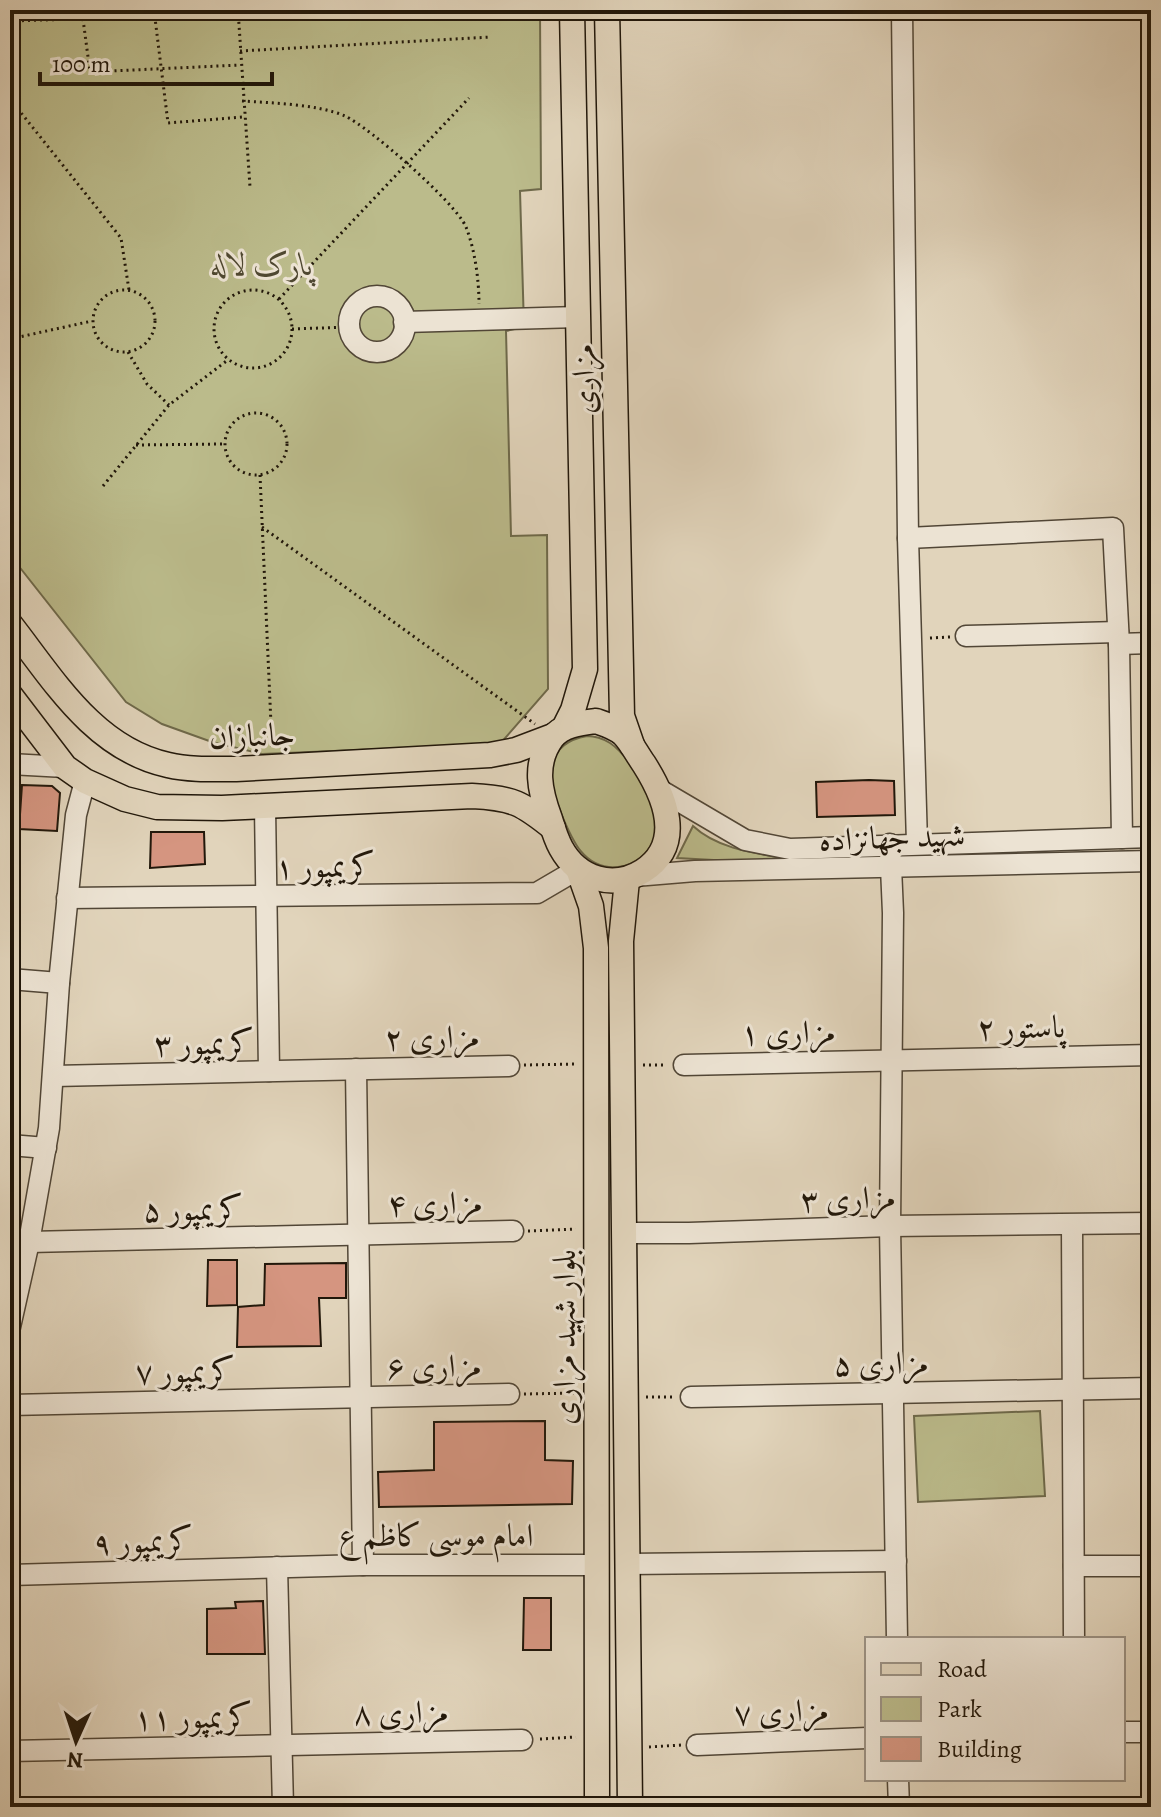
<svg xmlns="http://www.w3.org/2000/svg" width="1161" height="1817" font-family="Alegreya,Amiri,serif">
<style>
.green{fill:#bbbb8b;stroke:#6e694a;stroke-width:2}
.building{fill:#d59580;stroke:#21170a;stroke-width:2}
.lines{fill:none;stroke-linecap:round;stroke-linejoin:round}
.minor-casing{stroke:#514636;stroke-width:23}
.major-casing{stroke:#21170a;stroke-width:27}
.path{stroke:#21170a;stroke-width:3;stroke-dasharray:2 4;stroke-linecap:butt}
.minor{stroke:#ece3d3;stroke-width:20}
.major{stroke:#e1d4bb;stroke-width:24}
.labels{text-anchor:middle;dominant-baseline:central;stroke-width:6;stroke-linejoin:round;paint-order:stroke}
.park-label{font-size:32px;font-style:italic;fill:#4f4831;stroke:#ece3d3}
.street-label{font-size:32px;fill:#21170a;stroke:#ece3d3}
</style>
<rect width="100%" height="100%" fill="#e1d4bb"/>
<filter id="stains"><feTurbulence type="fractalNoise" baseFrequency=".0025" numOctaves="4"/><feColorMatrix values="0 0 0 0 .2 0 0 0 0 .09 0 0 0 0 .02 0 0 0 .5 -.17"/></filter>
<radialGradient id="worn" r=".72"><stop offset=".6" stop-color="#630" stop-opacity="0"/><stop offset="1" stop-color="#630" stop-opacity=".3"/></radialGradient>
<g class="green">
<polygon points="10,10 540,10 541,189 520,191 524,327 506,331 511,536 547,535 548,689 500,744 262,754 212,742 162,724 126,702 10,555"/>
<path d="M587 736C595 736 602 738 610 743 627 754 655 799 658 820 660 833 651 849 641 858 634 863 627 866 618 867 584 870 572 840 561 813 548 781 542 744 587 736Z"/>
<path d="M693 826C722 853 768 854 806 862L769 863 677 858Z"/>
<polygon points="1040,1411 1045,1496 918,1502 914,1416"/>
</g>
<g class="building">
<polygon points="869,780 894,781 895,815 817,817 816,782"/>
<polygon points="22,785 52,786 60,793 57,831 19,829"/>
<polygon points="151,832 204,832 205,864 150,868"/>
<polygon points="208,1260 237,1260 237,1305 207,1306"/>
<polygon points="346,1263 346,1298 319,1298 321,1346 237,1347 238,1307 264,1305 265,1264"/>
<polygon points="545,1421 545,1460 573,1461 572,1504 379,1507 378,1472 434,1470 434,1422"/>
<polygon points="524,1598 551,1598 551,1650 523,1650"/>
<polygon points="263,1601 265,1654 207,1654 207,1609 236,1608 235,1602"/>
</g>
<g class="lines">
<defs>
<g id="minor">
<polyline points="902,10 908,538 917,843"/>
<circle cx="377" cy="324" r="28"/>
<polyline points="404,322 578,317"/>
<polyline points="908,538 1113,528 1119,644 1122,838"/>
<polyline points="966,636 1118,632"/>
<polyline points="1119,644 1151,643"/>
<polyline points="10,764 65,767"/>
<polyline points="660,790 745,840 790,849 1151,837"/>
<polyline points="265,807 269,1071"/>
<polyline points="890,844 893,913 890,1226 897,1639"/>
<polyline points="635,876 695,871 1151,861"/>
<polyline points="67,898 537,893 578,869"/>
<polyline points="10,979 59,983"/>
<polyline points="684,1065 1151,1055"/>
<polyline points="356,1069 363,1565"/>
<polyline points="54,1076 509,1066"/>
<polyline points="10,1145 46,1148"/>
<polyline points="1072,1225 1074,1639"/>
<polyline points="625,1233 689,1233 890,1226 1151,1223"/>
<polyline points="29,1242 513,1231"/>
<polyline points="10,1327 29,1242 49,1128 59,983 76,815 85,781"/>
<polyline points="691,1397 1151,1388"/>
<polyline points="10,1405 509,1394"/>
<polyline points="628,1564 896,1561"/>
<polyline points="1074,1566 1151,1566"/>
<polyline points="277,1567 283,1807"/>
<polyline points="10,1575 363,1565 596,1565"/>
<polyline points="1123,1732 1151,1732"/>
<polyline points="697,1745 867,1738"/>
<polyline points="10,1751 522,1740"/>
<polyline points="898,1779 899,1807"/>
</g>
<g id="major">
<polyline points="607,10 622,716 632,745"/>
<path d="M10 624C53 679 94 749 168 765 190 770 213 769 236 769L490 755 516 750 553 736"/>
<path d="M10 695 65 767 85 781 125 799 157 807 222 808 472 796C513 798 522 803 553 828"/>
<path d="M596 721C605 724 615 727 623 734 631 742 637 754 644 764 665 797 685 844 643 871 613 890 578 879 561 848 556 839 553 829 550 819 540 792 533 764 552 738 562 725 580 723 596 721Z"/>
<polyline points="564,728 573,710 585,669 572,10"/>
<polyline points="578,869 591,906 596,948 597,1807"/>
<polyline points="627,880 621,941 630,1807"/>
</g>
</defs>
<use href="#minor" class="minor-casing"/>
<use href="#major" class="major-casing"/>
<g class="path">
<polyline points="154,10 168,123 243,117"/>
<polyline points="238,10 250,187"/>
<polyline points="83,19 90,72 240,65"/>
<polyline points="10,21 238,14"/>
<polyline points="240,51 491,37"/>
<polyline points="10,99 121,238 129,290"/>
<path d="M242 101C272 103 317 104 345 116 369 127 456 203 466 227 475 250 479 280 479 304"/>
<circle cx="253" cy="329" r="39"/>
<circle cx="124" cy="321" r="31"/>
<polyline points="279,299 469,98"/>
<polyline points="292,329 349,327"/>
<polyline points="10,339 92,321"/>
<polyline points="128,352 147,384 169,405"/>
<circle cx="256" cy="444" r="31"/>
<polyline points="136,445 224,444"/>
<polyline points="260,475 272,747"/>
<polyline points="103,486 169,405 229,359"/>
<polyline points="262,527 535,724"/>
<polyline points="930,638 950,637"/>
<polyline points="524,1065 577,1064"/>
<polyline points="643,1065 667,1065"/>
<polyline points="528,1231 576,1229"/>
<polyline points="524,1394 576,1393"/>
<polyline points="646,1397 675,1397"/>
<polyline points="540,1739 576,1737"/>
<polyline points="649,1747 681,1745"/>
</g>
<use href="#minor" class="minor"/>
<use href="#major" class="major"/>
</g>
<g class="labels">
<g class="park-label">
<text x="262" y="264">پارک لاله</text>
</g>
<g class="street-label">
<text transform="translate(583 379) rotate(-91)">مزاری</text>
<text transform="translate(252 735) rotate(-2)">جانبازان</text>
<text transform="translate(892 837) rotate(-2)">شهید جهانزاده</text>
<text transform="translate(325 866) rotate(-1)">کریمپور ۱</text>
<text transform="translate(1021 1027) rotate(-1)">پاستور ۲</text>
<text transform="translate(788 1032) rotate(-1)">مزاری ۱</text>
<text transform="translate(432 1037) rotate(-1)">مزاری ۲</text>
<text transform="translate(204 1043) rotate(-1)">کریمپور ۳</text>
<text transform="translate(848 1198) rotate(-2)">مزاری ۳</text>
<text transform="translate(435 1203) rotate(-1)">مزاری ۴</text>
<text transform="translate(193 1209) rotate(-1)">کریمپور ۵</text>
<text transform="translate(564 1337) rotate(-90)">بلوار شهید مزاری</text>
<text transform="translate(881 1363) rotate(-1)">مزاری ۵</text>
<text transform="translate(434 1366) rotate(-1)">مزاری ۶</text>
<text transform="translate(185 1371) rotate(-1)">کریمپور ۷</text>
<text x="436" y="1535">امام موسی کاظم ع</text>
<text transform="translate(143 1541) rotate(-2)">کریمپور ۹</text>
<text transform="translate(781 1711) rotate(-2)">مزاری ۷</text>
<text transform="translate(401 1712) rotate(-1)">مزاری ۸</text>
<text transform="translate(193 1717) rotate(-1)">کریمپور ۱۱</text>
</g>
</g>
<rect width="1161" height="1817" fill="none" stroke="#e1d4bb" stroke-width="40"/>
<rect x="12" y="12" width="1137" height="1793" fill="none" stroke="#21170a" stroke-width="4"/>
<rect x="20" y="20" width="1121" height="1777" fill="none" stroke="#21170a" stroke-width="2"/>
<rect x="865" y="1637" width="260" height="144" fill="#ece3d3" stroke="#9b9183" stroke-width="2"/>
<rect x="881" y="1663" width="40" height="12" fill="#e1d4bb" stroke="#9b9183" stroke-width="2"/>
<text x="937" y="1677" font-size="24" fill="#21170a">Road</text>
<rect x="881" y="1697" width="40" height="24" fill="#bbbb8b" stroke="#9b9183" stroke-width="2"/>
<text x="937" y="1717" font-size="24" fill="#21170a">Park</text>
<rect x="881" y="1737" width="40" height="24" fill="#d59580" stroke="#9b9183" stroke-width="2"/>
<text x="937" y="1757" font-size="24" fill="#21170a">Building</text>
<g transform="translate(76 1741) rotate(183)" stroke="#ece3d3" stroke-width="6" paint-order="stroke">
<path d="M0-6L14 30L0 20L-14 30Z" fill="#21170a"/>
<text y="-12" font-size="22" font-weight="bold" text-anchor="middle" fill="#21170a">N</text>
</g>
<path d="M40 72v12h232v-12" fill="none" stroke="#21170a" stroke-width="4"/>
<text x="52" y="72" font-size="24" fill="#21170a" stroke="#ece3d3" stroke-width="6" paint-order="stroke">100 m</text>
<rect width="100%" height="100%" filter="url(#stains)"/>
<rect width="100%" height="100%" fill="url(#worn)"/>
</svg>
